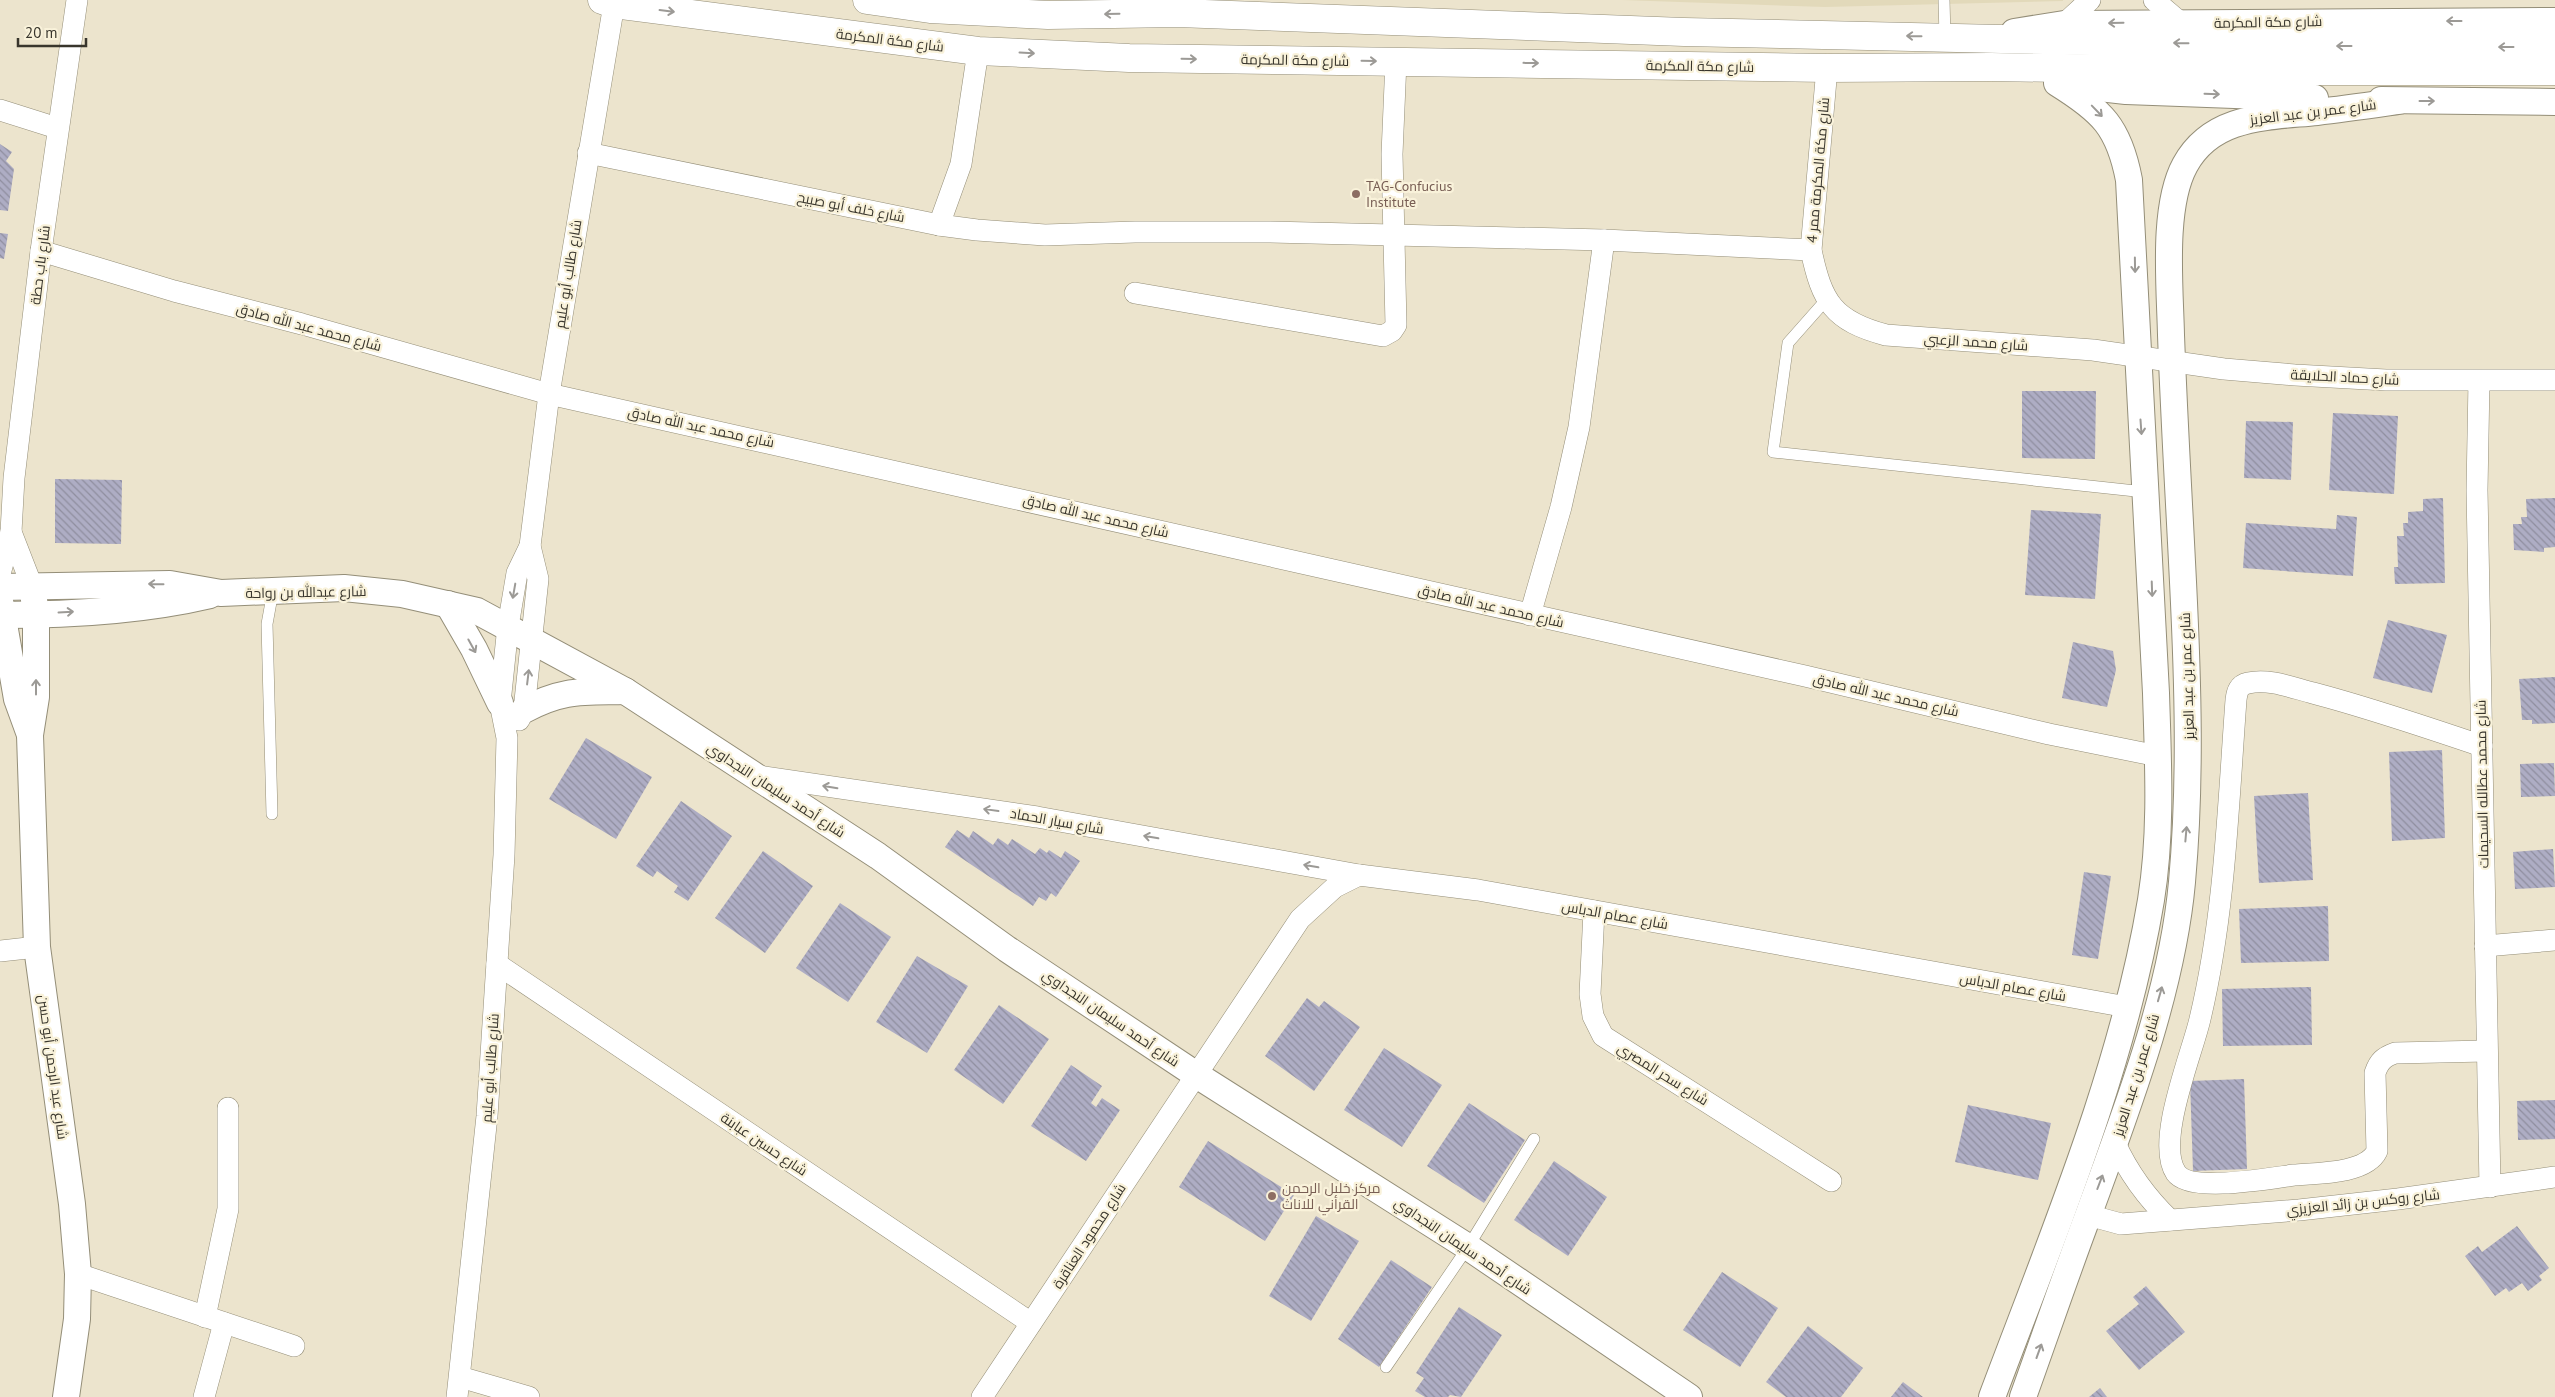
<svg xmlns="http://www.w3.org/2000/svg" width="2555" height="1397" font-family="'PT Sans',Cairo,sans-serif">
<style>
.built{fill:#e2d9ba}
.building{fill:url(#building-back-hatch)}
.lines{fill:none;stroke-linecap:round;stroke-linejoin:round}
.service-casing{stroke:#948e78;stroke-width:12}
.minor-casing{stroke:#948e78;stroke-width:22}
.tertiary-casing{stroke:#948e78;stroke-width:28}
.primary-casing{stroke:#948e78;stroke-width:29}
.service{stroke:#fff;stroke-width:11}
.minor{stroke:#fff;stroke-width:21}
.tertiary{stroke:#fff;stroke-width:26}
.primary{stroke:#fff;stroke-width:28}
.oneway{stroke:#9c9a96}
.education-dot{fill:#8d6e63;stroke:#f9f2da;stroke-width:2}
.labels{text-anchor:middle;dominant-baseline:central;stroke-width:4.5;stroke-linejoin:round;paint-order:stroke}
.street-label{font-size:14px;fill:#38352c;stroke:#f9f2da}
.education-label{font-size:14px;fill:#785e54;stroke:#f9f2da;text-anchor:start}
</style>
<defs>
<pattern id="building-back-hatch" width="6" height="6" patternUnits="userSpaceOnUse" patternTransform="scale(1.25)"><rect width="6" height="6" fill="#aeadc4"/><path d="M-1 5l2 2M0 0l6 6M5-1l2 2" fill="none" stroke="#8f8e9f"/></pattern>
</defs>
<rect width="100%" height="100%" fill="#ece4cd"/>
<polygon class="built" points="1622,0 2063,0 2063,1 1825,7"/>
<g class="building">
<polygon points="0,144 12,152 6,161 14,169 8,211 0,210"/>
<polygon points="0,233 8,234 4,259 0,258"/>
<polygon points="2022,391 2096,391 2095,459 2022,458"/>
<polygon points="2333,413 2398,416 2394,494 2329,490"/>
<polygon points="2246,421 2293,422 2291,480 2244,478"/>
<polygon points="55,479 122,480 121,544 55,543"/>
<polygon points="2443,498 2445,583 2395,584 2394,567 2398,567 2397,536 2404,536 2403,523 2408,523 2408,512 2423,511 2423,499"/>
<polygon points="2555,498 2555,547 2544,548 2544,552 2514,550 2513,524 2522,524 2521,517 2527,517 2526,499"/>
<polygon points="2031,510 2101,514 2095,599 2025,595"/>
<polygon points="2337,515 2357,517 2353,576 2243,568 2246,523 2336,529"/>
<polygon points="2388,620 2447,635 2432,693 2373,678"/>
<polygon points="2073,642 2113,651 2116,670 2107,707 2062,698"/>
<polygon points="2555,677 2555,723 2532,724 2532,720 2522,720 2519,679"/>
<polygon points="586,738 652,777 616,839 549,799"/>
<polygon points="2442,750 2445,838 2392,841 2389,752"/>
<polygon points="2554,763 2555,796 2521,797 2520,764"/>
<polygon points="2308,793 2313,880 2259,883 2254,796"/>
<polygon points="681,801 732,836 688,901 674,892 678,886 657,871 653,877 636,866"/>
<polygon points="957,830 969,838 973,831 993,845 998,838 1008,845 1012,839 1035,854 1040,848 1047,853 1049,850 1061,858 1065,851 1080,861 1056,897 1051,893 1046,901 1039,897 1033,906 945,847"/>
<polygon points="2553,849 2555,887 2515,889 2513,852"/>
<polygon points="763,851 813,886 765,953 715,918"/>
<polygon points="2084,872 2111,876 2098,959 2072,955"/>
<polygon points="840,903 891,937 848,1002 796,968"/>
<polygon points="2328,906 2329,961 2241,963 2239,909"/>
<polygon points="917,956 968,986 927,1053 876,1022"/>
<polygon points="2311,987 2312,1045 2223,1046 2222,989"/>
<polygon points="1307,998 1319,1007 1324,1001 1360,1027 1314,1091 1265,1056"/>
<polygon points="999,1005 1049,1039 1003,1104 954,1070"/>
<polygon points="1384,1048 1442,1085 1402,1147 1344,1110"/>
<polygon points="1071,1065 1102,1086 1091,1103 1096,1107 1102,1098 1120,1110 1086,1161 1031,1126"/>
<polygon points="2244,1079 2247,1169 2193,1171 2190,1081"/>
<polygon points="2555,1100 2555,1139 2518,1140 2517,1101"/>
<polygon points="1469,1103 1525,1140 1484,1203 1427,1166"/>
<polygon points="1968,1105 2051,1123 2038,1180 1955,1162"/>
<polygon points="1208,1141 1294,1195 1265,1241 1179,1187"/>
<polygon points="1554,1161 1607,1197 1568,1256 1514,1220"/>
<polygon points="1316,1216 1359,1241 1311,1321 1269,1296"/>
<polygon points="2517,1226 2549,1268 2539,1276 2542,1280 2528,1291 2522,1283 2509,1292 2506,1288 2495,1296 2465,1256 2478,1246 2482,1252"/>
<polygon points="1391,1260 1432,1287 1379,1367 1338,1339"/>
<polygon points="1722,1272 1778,1308 1740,1367 1683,1330"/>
<polygon points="2146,1286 2185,1332 2139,1370 2106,1331 2139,1304 2133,1297"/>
<polygon points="1459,1307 1502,1335 1461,1397 1450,1395 1448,1397 1425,1397 1415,1391 1424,1378 1416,1373"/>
<polygon points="1808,1326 1863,1368 1841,1397 1786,1397 1766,1382"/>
<polygon points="1903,1382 1923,1397 1891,1397"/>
<polygon points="2100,1388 2107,1397 2089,1397"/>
</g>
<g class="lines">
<defs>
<g id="service">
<polyline points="1944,0 1945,37"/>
<polyline points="1826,300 1788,343 1773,452 2145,492"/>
<polyline points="272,814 267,624 273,591"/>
<polyline points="1386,1367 1468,1247 1534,1139"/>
</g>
<g id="minor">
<polyline points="2154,0 2181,23"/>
<polyline points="2064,24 2090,0"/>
<path d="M1827 68 1811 250C1822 302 1833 321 1886 335L2093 350 2224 369 2295 375 2386 380H2555"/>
<polyline points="0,110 57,128"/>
<polyline points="588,153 939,225 961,164 978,51"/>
<polyline points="939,225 977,230 1045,235 1135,232 1267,232 1604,240 1811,250"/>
<polyline points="41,251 174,291 302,324 549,394 1805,676 2049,734 2158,756"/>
<polyline points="1135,293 1383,336 1392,331 1396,325 1392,154 1396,61"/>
<polyline points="2479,381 2477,490 2490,1187"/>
<polyline points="11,532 32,586"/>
<polyline points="0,574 11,532 14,478 41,251 77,0"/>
<polyline points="1530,615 1561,507 1579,427 1604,240"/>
<polyline points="519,720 524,710 538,579 530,546"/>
<path d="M2482 746C2426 727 2370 708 2313 693 2293 688 2269 678 2248 683 2239 685 2237 691 2236 700 2228 807 2225 914 2200 1019 2192 1054 2155 1142 2176 1173 2190 1193 2271 1178 2294 1175 2317 1173 2366 1174 2377 1151L2375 1073C2379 1061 2384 1057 2395 1053L2486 1051"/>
<polyline points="757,776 1037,817 1359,875"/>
<polyline points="1594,911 1590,994 1593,1016 1603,1036 1831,1181"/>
<polyline points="2485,946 2555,940"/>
<polyline points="0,951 37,947"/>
<polyline points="497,964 1031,1323"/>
<path d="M2115 1143C2129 1174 2146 1197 2170 1220"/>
<polyline points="2088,1215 2121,1224 2299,1210 2398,1199 2555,1177"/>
<polyline points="78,1274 294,1346"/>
<polyline points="205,1317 228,1209 228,1108"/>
<polyline points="460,1377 529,1397"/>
<polyline points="204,1397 224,1323"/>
<polyline points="457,1397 487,1116 504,855 507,738 500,703 508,626 517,573 530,546 549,394 614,4"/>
<polyline points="982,1397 1300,919 1335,887 1359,875 1478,890 2127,1007"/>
</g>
<g id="tertiary">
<polyline points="2014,32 2064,24 2555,21"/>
<polyline points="2064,84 2126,91 2315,98"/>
<polyline points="2381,100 2555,102"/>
<polyline points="32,586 36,614 36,697 30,735 37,947 72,1204 78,1274 77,1319 66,1397"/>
<polyline points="0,587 170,584 221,593 344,588 402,594 477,611 625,691 878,856 1007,949 1195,1074 1468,1247 1689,1397"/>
<polyline points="0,601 17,699 29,732"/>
<polyline points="448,604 474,649 500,703"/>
<path d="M0 615C70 615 142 611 210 595"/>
<path d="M524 710C563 689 582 692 625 691"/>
<path d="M1992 1397C2052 1237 2123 1069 2151 900 2162 832 2158 761 2156 693L2129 180C2119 127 2102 111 2057 83"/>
<path d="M2023 1397C2045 1336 2066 1274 2089 1213 2127 1109 2172 993 2182 882 2191 782 2188 683 2183 582 2179 500 2174 418 2171 335 2170 287 2162 207 2185 165 2212 115 2268 117 2317 112 2344 109 2371 105 2399 101"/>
</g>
<g id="primary">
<polyline points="602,0 614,4 978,51 1129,58 1827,68 1991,67 2262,71 2555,71"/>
<polyline points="867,0 930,9 1048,15 1178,13 1684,32 2276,45 2555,47"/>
</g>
</defs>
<use href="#service" class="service-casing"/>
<use href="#minor" class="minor-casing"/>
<use href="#tertiary" class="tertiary-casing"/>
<use href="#primary" class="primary-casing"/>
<use href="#service" class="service"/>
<use href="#minor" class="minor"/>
<use href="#tertiary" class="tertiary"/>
<use href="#primary" class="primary"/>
</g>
<defs><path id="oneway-shaft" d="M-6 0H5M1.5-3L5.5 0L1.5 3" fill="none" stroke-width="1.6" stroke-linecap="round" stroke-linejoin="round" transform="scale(1.25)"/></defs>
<g class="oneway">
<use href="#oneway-shaft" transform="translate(667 11) rotate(7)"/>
<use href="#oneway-shaft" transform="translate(1112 14) rotate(179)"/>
<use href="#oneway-shaft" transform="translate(2454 21) rotate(-180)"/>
<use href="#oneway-shaft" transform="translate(2116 23) rotate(179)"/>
<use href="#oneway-shaft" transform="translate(1914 36) rotate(-179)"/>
<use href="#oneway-shaft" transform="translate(2181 43) rotate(-179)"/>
<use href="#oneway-shaft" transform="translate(2344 46) rotate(-180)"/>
<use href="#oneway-shaft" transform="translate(2506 47) rotate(-180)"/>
<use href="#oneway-shaft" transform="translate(1027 53) rotate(3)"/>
<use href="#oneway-shaft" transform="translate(1189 59) rotate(1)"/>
<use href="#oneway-shaft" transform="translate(1369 61) rotate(1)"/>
<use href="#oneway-shaft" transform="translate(1531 63) rotate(1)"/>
<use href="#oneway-shaft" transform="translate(2212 94) rotate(2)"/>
<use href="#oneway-shaft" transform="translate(2427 101)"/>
<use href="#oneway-shaft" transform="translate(2097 111) rotate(46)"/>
<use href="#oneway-shaft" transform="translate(2135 265) rotate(89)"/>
<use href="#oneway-shaft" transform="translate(2141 427) rotate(86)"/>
<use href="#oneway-shaft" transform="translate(156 584) rotate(-179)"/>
<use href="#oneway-shaft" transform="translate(2152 589) rotate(88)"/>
<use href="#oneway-shaft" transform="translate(514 591) rotate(100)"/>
<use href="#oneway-shaft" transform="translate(66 612) rotate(-3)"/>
<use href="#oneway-shaft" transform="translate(472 646) rotate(61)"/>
<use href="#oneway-shaft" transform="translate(528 677) rotate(-83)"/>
<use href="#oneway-shaft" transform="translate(36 687) rotate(-90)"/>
<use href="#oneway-shaft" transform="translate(830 787) rotate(-171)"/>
<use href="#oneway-shaft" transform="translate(991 810) rotate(-172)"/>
<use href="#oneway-shaft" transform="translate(2186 834) rotate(-85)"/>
<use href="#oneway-shaft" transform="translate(1151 837) rotate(-170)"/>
<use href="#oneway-shaft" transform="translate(1311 866) rotate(-170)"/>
<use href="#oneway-shaft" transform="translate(2160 994) rotate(-74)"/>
<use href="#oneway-shaft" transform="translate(2100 1182) rotate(-69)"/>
<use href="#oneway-shaft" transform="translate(2039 1351) rotate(-70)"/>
</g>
<g class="education-dot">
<circle cx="1356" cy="194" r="5"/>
<circle cx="1272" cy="1196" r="5"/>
</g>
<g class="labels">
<g class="street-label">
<text transform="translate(2268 22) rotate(-1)">شارع مكة المكرمة</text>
<text transform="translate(890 40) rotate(7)">شارع مكة المكرمة</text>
<text transform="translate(1295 60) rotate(1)">شارع مكة المكرمة</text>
<text transform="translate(1700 66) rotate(1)">شارع مكة المكرمة</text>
<text transform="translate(2313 112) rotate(-7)">شارع عمر بن عبد العزيز</text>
<text transform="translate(1818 170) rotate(-85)">شارع مكة المكرمة ممر 4</text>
<text transform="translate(851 207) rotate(11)">شارع خلف أبو صبيح</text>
<text transform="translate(40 265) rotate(-83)">شارع باب حطة</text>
<text transform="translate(568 274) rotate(-81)">شارع طالب أبو عليم</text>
<text transform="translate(309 327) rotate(15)">شارع محمد عبد الله صادق</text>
<text transform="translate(1976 342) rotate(4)">شارع محمد الزعبي</text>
<text transform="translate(2345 377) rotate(3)">شارع حماد الحلايقة</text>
<text transform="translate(701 427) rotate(12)">شارع محمد عبد الله صادق</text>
<text transform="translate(1096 516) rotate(13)">شارع محمد عبد الله صادق</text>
<text transform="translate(306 592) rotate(-1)">شارع عبدالله بن رواحة</text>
<text transform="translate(1491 606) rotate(13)">شارع محمد عبد الله صادق</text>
<text transform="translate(2187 676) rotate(-92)">شارع عمر بن عبد العزيز</text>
<text transform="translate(1886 695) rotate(13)">شارع محمد عبد الله صادق</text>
<text transform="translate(2482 784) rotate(-91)">شارع محمد عطالله السحيمات</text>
<text transform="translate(776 790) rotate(33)">شارع أحمد سليمان النجداوي</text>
<text transform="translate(1057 821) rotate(10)">شارع سيار الحماد</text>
<text transform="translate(1615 915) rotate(10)">شارع عصام الدباس</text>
<text transform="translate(2013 987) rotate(10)">شارع عصام الدباس</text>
<text transform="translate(1111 1018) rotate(34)">شارع أحمد سليمان النجداوي</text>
<text transform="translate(53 1067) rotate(82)">شارع عبد الرحمن أبو حسن</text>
<text transform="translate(490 1068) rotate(-86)">شارع طالب أبو عليم</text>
<text transform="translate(1663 1074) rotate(32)">شارع سحر المصري</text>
<text transform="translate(2136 1075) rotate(-73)">شارع عمر بن عبد العزيز</text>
<text transform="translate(764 1144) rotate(34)">شارع حسين عبابنة</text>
<text transform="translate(2363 1202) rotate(-6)">شارع روكس بن زائد العزيزي</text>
<text transform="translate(1089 1236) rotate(-57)">شارع محمود العناقرة</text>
<text transform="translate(1463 1246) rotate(34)">شارع أحمد سليمان النجداوي</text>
</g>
<g class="education-label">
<text x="1366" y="186">TAG-Confucius<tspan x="1366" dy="16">Institute</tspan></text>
<text x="1282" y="1188">مركز خليل الرحمن<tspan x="1282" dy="16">القرأني للاناث</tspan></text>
</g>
</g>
<path d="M18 38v8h68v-8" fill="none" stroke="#38352c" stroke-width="2.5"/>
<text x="25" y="38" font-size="15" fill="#38352c" stroke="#f9f2da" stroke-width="4" paint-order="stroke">20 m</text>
</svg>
